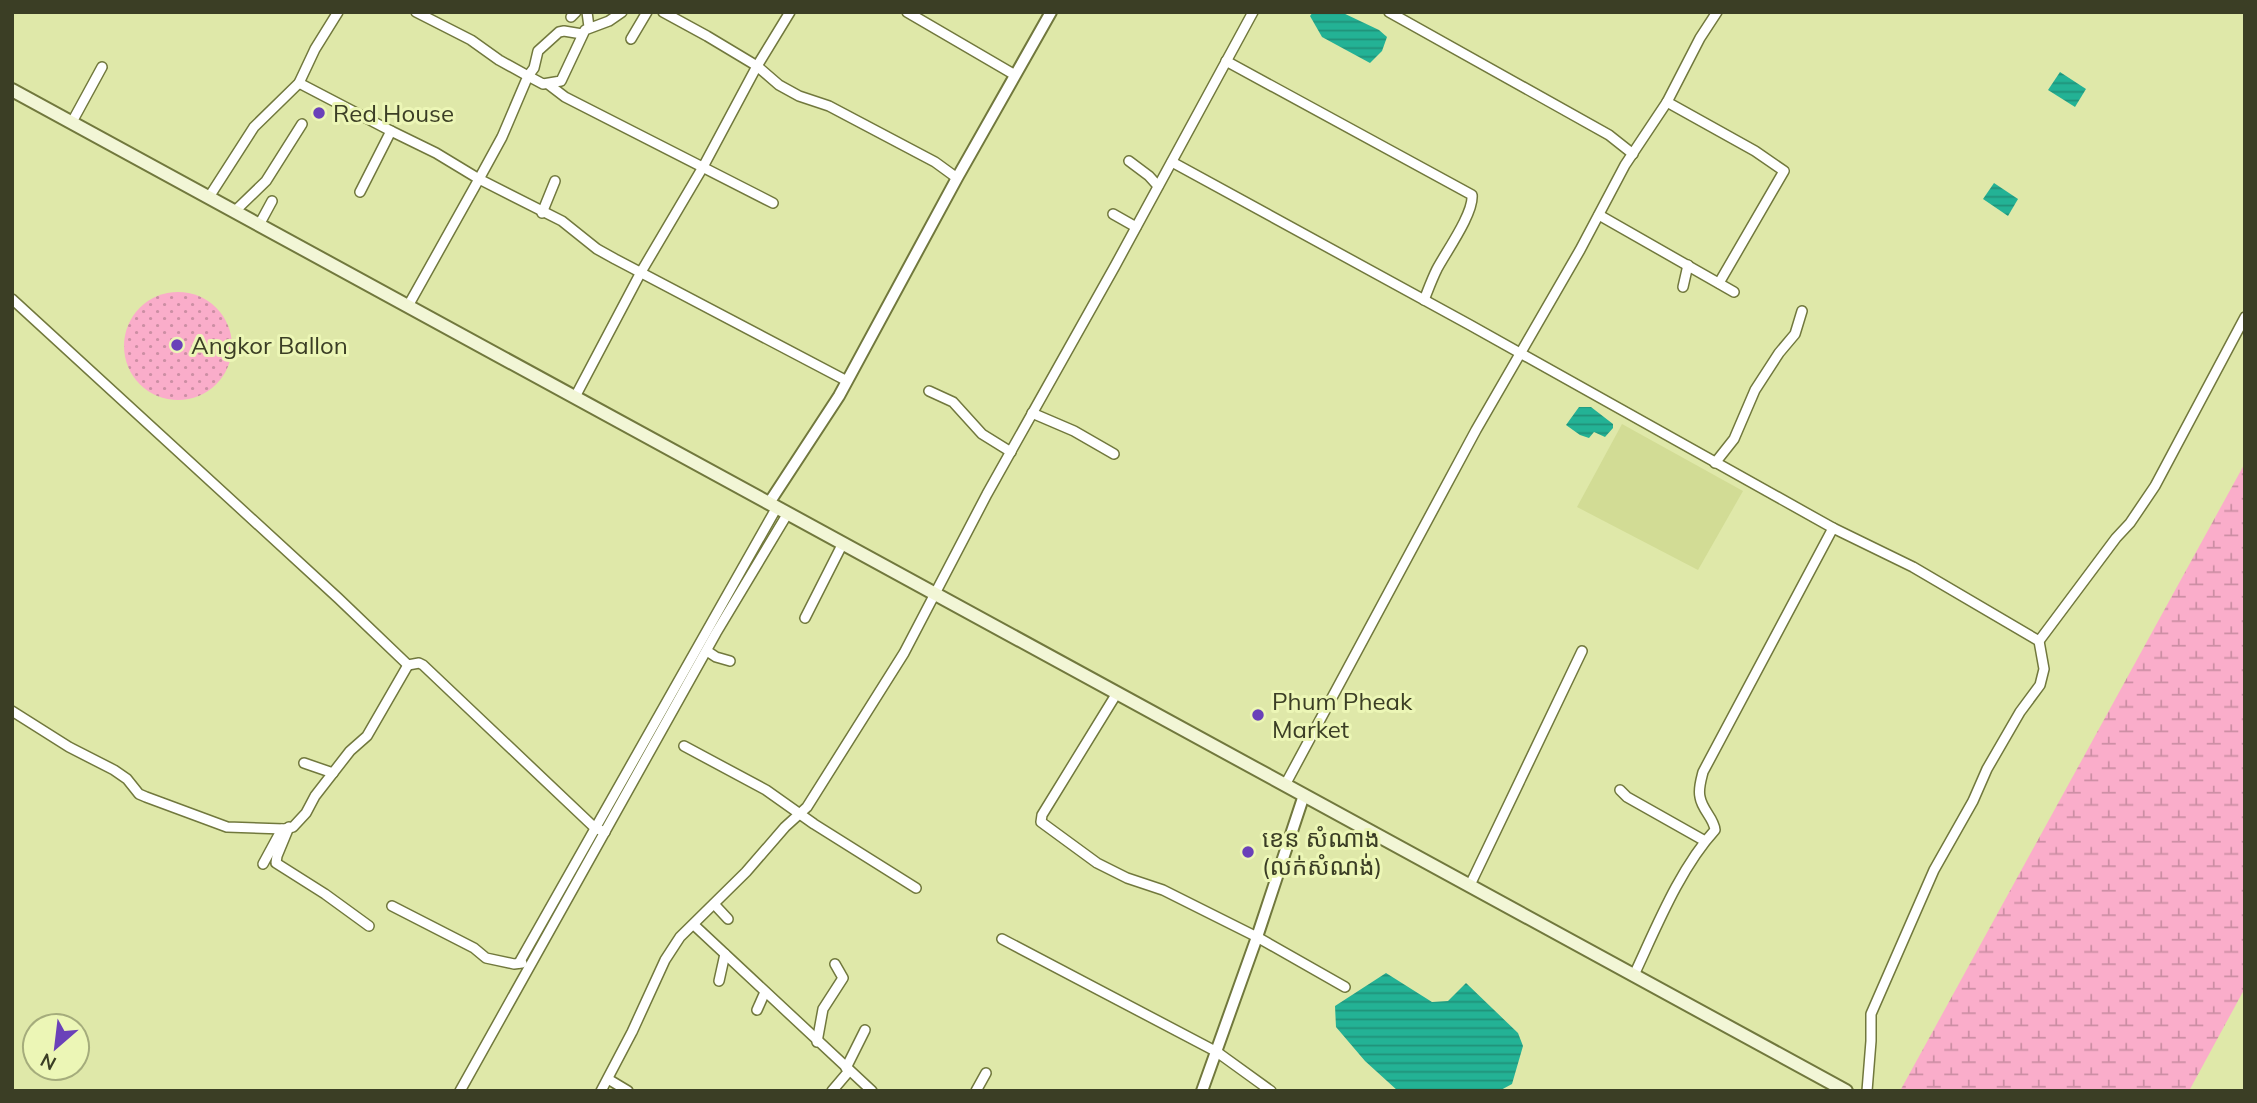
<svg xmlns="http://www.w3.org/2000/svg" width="2257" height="1103" font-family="Mulish,'Noto Sans Khmer',sans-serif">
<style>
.built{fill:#d2dc95}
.grass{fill:url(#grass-dots)}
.wetland{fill:url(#wetland-marsh)}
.water{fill:url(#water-rules)}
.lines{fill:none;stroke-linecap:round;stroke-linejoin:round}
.minor-casing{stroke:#71783d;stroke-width:12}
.tertiary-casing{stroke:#71783d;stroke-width:14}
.secondary-casing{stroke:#71783d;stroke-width:16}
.minor{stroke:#fff;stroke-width:9}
.tertiary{stroke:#fff;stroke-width:10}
.secondary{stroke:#f2f6d6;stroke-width:12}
.poi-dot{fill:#6a41b9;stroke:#ecf6b6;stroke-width:2.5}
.labels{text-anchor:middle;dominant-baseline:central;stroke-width:6;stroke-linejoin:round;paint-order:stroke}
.poi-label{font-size:24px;fill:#3b3e25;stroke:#ecf6b6;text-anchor:start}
</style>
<defs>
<pattern id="grass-dots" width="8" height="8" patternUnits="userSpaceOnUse" patternTransform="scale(1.75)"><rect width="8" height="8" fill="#faadca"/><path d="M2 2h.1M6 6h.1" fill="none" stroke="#cc8ea4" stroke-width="1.8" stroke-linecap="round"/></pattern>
<pattern id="wetland-marsh" width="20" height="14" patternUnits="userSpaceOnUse" patternTransform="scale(1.75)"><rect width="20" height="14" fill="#faadca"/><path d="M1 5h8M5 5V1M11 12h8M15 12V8" fill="none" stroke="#cc8ea4"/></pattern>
<pattern id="water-rules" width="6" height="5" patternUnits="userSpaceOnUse" patternTransform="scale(1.75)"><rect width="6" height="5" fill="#23b295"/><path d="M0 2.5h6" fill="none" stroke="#209279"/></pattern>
</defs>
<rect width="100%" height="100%" fill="#dfe8a9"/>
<polygon class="built" points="1622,424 1743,491 1698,570 1577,507"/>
<circle class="grass" cx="178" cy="346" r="54"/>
<polygon class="wetland" points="2245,463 2245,988 2189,1091 1900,1091"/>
<g class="water">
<polygon points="1313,12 1341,12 1379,30 1387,37 1382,51 1370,63 1322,37 1310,16"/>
<polygon points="2060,72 2086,89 2075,107 2048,90"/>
<polygon points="1994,183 2018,199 2008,216 1983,199"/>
<polygon points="1579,407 1591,407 1613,424 1613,428 1605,437 1594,432 1589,438 1580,435 1566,425"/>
<polygon points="1386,973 1432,1002 1448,1001 1466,983 1518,1033 1523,1046 1512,1084 1499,1091 1398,1091 1365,1061 1336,1027 1335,1006"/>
</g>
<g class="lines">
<defs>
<g id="minor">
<polyline points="416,12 471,40 499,60 528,76 502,137 479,179 562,221 597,249 615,259 847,381"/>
<polyline points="587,12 589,27"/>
<polyline points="663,12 707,36 757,66 779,85 799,96 829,106 935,162 957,178"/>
<polyline points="907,12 1015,75"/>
<polyline points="1389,12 1609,135 1633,154"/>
<polyline points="571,17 576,12"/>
<polyline points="582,34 564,31 559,32 538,51 534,68 528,76 543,84 561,81 585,30 609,21 622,12"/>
<polyline points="631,39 647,12"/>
<path d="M1226 61 1472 195C1474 213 1446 252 1437 269 1432 279 1428 290 1424 300"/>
<polyline points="299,83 391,131"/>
<polyline points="548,84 565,97 773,203"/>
<polyline points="1667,102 1755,151 1784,171 1719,283"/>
<polyline points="72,122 102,67"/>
<polyline points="1129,161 1149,176 1158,186"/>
<polyline points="1172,162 1470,325 1833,528 1913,567 2039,641 2044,669 2040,685 2020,712 1987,769 1973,801 1934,870 1871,1014 1871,1041 1867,1091"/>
<polyline points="360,192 391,131 436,153 479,179 408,306"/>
<polyline points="209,197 254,127 299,83 315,49 338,12"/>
<polyline points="235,211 266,181 302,124"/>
<polyline points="542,213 555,181"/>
<polyline points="1113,214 1136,227"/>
<polyline points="1599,215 1734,292"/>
<polyline points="259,225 272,201"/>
<polyline points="1683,287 1688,265"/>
<polyline points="12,299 338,598 408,665 419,663 423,665 595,828 605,832"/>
<polyline points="929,391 953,402 982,434 1011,452"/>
<polyline points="575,397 641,272 703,167 757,66 790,12"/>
<polyline points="1032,413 1074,431 1114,454"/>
<polyline points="1715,463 1734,439 1755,390 1779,353 1795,334 1802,311"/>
<polyline points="805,618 843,543"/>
<polyline points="2039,641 2116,538 2130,523 2155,486 2245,317"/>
<polyline points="707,651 716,657 730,661"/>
<polyline points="1117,693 1042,815 1041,822 1097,863 1127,878 1163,890 1257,937 1345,987"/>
<polyline points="12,711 69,747 114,770 127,779 139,794 146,797 227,827 284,829 293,827 306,813 315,796 350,751 367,736 408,665"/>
<polyline points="684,746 766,790 814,824 916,888"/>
<polyline points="304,763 333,773"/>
<polyline points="1285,785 1476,430 1580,250 1625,165 1667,102 1700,38 1717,12"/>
<polyline points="1620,790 1627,797 1705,841"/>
<polyline points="289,827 277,856 276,863 325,894 369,926"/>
<polyline points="263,864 282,829"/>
<polyline points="1470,885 1582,651"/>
<polyline points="714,904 728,919"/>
<polyline points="392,906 474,948 486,958 514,964 522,963"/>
<polyline points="694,925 872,1091"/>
<polyline points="1002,939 1217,1052 1271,1091"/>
<polyline points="519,963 777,507"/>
<path d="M1634 975C1656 928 1680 868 1715 830 1714 818 1702 810 1700 797 1698 789 1701 780 1703 772L1833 528"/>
<polyline points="719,981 725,954"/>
<polyline points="757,1010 765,992"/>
<polyline points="817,1042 823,1009 843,978 835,964"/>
<polyline points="846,1068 865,1030"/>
<polyline points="608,1079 628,1091"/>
<polyline points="460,1091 716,633 788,513"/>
<polyline points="601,1091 632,1032 665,960 680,937 746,872 785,827 807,807 904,653 987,494 1115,266 1253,12"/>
<polyline points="832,1091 849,1071"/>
<polyline points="976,1091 986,1073"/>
</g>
<g id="tertiary">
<polyline points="769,503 839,396 957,178 1051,12"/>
<polyline points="1202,1091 1257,937 1304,795"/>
</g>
<polyline id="secondary" points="12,90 1846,1091"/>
</defs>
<use href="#minor" class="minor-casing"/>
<use href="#tertiary" class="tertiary-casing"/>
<use href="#secondary" class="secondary-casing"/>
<use href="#minor" class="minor"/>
<use href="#tertiary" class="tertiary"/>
<use href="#secondary" class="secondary"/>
</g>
<g class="poi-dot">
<circle cx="319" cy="113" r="7"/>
<circle cx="177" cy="345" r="7"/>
<circle cx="1258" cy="715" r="7"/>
<circle cx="1248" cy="852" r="7"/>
</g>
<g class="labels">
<g class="poi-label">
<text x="333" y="113">Red House</text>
<text x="191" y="345">Angkor Ballon</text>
<text x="1272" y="701">Phum Pheak<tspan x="1272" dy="28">Market</tspan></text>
<text x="1262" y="838">ខេន សំណាង<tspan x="1262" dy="28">(លក់សំណង់)</tspan></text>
</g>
</g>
<rect width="2257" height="1103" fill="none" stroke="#3b3e25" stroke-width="28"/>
<g transform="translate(56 1047) rotate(208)"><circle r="33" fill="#ecf6b6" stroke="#a5ac7c" stroke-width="2"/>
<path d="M0-5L12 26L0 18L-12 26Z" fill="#6a41b9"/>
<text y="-10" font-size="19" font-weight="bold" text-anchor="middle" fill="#3b3e25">N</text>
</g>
</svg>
